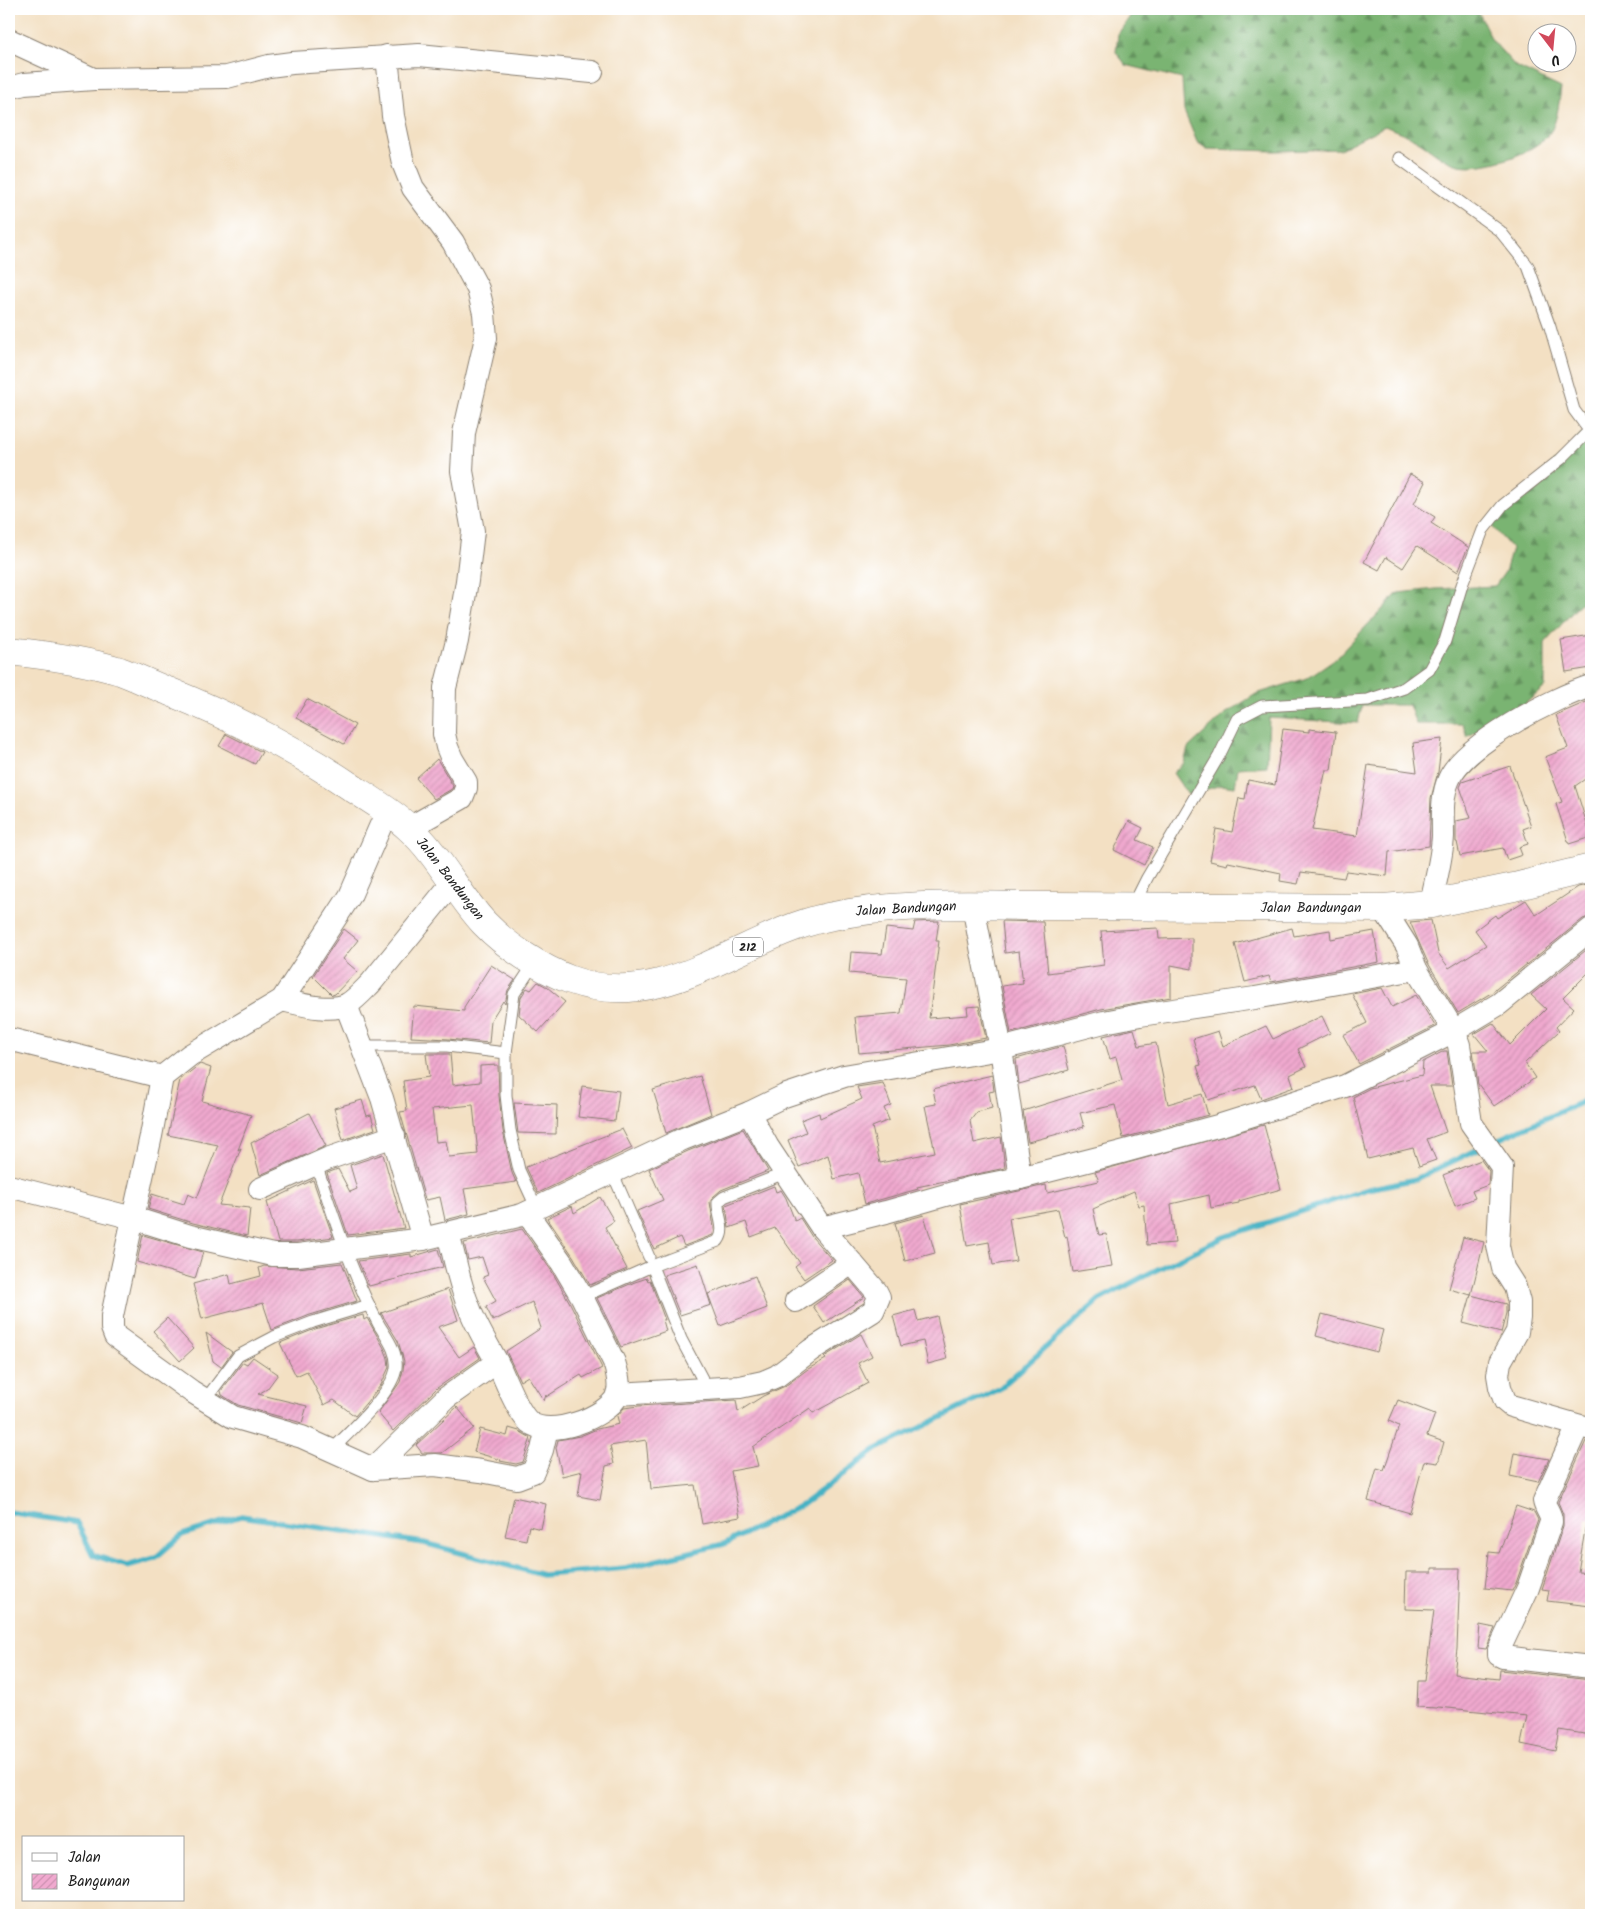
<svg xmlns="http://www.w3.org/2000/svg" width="1600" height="1924" font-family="Kalam,sans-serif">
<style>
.forest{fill:url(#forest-firs);stroke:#4b6847}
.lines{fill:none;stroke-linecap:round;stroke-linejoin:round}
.stream{stroke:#47b2c4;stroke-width:5.5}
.building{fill:url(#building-hatch);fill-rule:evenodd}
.service-casing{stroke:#887e70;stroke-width:13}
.minor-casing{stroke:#887e70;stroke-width:24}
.primary-casing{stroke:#887e70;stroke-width:29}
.service{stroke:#fff;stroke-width:11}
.minor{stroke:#fff;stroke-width:22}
.primary{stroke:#fff;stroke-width:28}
.labels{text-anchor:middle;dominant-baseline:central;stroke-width:4;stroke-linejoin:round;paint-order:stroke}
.shield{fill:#fff;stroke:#606060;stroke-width:1}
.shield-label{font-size:12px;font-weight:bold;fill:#1c1c1c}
.street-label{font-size:14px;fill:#1c1c1c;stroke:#fff}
</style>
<defs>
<pattern id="forest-firs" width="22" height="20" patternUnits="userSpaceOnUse" patternTransform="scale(1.25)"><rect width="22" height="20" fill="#7ab472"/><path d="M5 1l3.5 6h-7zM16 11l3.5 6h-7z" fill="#63925d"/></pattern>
<pattern id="building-hatch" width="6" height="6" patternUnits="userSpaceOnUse" patternTransform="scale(1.25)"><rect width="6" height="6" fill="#f0a9cf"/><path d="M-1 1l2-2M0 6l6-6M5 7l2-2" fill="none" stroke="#cd91b1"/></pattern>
</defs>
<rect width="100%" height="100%" fill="#fff"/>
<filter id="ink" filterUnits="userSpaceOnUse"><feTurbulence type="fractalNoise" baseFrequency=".02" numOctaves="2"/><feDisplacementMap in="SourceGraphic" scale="10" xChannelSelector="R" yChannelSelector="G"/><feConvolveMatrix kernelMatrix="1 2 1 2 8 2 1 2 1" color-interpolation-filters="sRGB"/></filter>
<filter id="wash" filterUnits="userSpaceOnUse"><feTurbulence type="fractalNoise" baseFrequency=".0096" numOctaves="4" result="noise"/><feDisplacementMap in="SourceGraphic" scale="20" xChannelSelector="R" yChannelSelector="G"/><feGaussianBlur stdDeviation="1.12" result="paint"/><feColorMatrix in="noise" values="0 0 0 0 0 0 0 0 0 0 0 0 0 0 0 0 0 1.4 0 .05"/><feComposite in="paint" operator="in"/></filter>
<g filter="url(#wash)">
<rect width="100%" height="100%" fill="#f3e0c3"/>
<g class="forest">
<path d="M1135 9H1477L1492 40 1515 66 1561 88C1559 102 1558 116 1552 129 1539 153 1485 170 1459 165 1442 161 1431 148 1416 140 1407 134 1395 131 1385 126L1340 149 1275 151 1207 149 1197 142 1184 111 1182 79 1126 65 1116 52 1118 34Z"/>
<polygon points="1591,425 1591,595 1585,598 1545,643 1545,687 1526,703 1467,737 1463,724 1416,724 1409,705 1362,705 1358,723 1269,718 1267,766 1238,768 1235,787 1221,785 1188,795 1173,773 1184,763 1188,748 1225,714 1256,694 1307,678 1336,658 1398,593 1436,589 1495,586 1505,572 1512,549 1491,525"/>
</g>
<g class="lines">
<g class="stream">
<polyline points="1490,1143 1591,1098"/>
<polyline points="9,1512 77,1523 93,1555 127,1566 155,1558 182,1535 241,1516 424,1543 543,1575 625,1568 724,1544 802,1505 877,1449 999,1389 1099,1300 1152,1272 1224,1237 1368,1189 1416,1179 1482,1147"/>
</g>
</g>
<g id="blocks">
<g class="building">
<polygon points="1410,474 1425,482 1414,504 1435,517 1431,523 1468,547 1458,572 1417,546 1403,568 1386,557 1379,570 1364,562"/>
<polygon points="1591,635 1591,668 1566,672 1561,640"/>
<polygon points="307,699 355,725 344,744 296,718"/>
<polygon points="1591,700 1591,775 1575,786 1591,837 1569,844 1556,804 1562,802 1545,757 1568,748 1556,715"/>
<polygon points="1283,729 1309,732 1309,729 1336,732 1331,770 1326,770 1312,830 1357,836 1368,765 1417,772 1413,743 1442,739 1438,772 1431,798 1429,846 1389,852 1387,876 1346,871 1344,878 1301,872 1298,884 1280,881 1281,873 1228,862 1227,865 1210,861 1216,829 1232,832 1239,798 1245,799 1248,780 1275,785"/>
<polygon points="226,734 262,752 255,764 219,746"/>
<polygon points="437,759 453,786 452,789 434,799 416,778"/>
<polygon points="1510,766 1531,826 1523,829 1528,844 1519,847 1522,855 1507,860 1503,848 1460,856 1457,842 1456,842 1456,821 1471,818 1460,787 1461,785 1462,782"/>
<polygon points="1129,821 1143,828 1137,840 1153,847 1144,865 1114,850"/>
<polygon points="1591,884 1591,916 1583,919 1491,993 1458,1013 1428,963 1410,922 1431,920 1438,953 1449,968 1486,945 1475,930 1495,915 1497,918 1526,900 1536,915 1578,887"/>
<polygon points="939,921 936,941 939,941 929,1018 968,1015 967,1007 979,1006 986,1038 949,1045 859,1053 855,1017 901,1013 906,978 849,973 851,952 882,954 886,928 913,931 915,922"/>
<polygon points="1002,921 1043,922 1048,973 1104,965 1101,931 1158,928 1159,939 1192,938 1192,969 1171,965 1171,997 1101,1009 1011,1033 1002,986 1023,983 1019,951 1005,953"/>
<polygon points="1292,928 1294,936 1330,930 1331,939 1374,931 1379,962 1271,982 1269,976 1245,982 1235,944"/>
<polygon points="344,929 358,940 343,959 357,971 335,994 332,995 313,976"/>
<polygon points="1591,946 1591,970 1563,998 1574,1008 1556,1027 1559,1031 1525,1063 1535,1078 1494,1106 1478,1084 1473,1051 1488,1051 1474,1034 1493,1023 1510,1045 1546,1009 1531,995"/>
<polygon points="491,965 515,980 508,990 505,1004 503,1001 491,1020 489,1043 448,1039 411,1037 414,1006 464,1011 464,1007"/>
<polygon points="538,982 547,987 565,1002 538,1032 519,1015 521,997 527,988 531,990"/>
<polygon points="1382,988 1392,1007 1416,995 1435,1026 1359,1064 1343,1035 1367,1023 1352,994"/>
<polygon points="1322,1016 1330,1033 1298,1049 1306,1067 1290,1075 1294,1087 1261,1099 1255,1085 1208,1100 1197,1066 1201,1065 1193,1039 1218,1031 1223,1046 1266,1026 1273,1039"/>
<polygon points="1134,1029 1139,1046 1156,1043 1168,1104 1202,1094 1208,1115 1123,1138 1115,1105 1080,1113 1084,1127 1028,1142 1023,1111 1122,1080 1116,1057 1110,1059 1103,1036"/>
<polygon points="1063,1046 1069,1070 1019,1084 1016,1059"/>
<polygon points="1444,1051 1447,1051 1452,1086 1430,1086 1446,1132 1427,1139 1436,1160 1419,1166 1413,1148 1368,1159 1353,1097 1370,1088 1422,1075 1423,1062"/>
<path d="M426 1054H450L453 1085 480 1082V1066L498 1065 499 1096 503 1131 512 1173 516 1182 464 1189 469 1214 445 1220 440 1197 426 1200 425 1199 400 1112 407 1111 403 1081 429 1077ZM473 1105 478 1154 449 1157 446 1141 436 1142 432 1109Z"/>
<polygon points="200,1064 211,1068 202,1101 251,1115 238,1150 241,1148 219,1205 250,1208 247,1236 193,1223 148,1209 152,1194 184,1204 188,1194 197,1198 218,1145 168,1135 180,1080"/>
<polygon points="992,1075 994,1091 989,1092 992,1108 977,1112 970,1121 974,1143 1001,1137 1005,1168 917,1187 918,1189 865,1204 858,1173 834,1179 828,1155 799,1167 788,1140 806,1132 801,1120 819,1113 820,1118 862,1099 857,1087 883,1083 891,1105 884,1108 889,1120 872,1127 880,1163 935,1152 925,1106 936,1104 933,1089"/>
<polygon points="700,1076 711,1114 666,1133 653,1090"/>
<polygon points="582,1086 619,1091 615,1121 578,1117"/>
<polygon points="362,1100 367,1116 371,1115 375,1129 343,1140 334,1108"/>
<polygon points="514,1103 557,1105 556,1134 518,1133"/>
<polygon points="309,1113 326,1146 260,1175 251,1143"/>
<polygon points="1264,1125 1281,1189 1239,1201 1239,1203 1211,1208 1209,1195 1171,1204 1175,1243 1147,1245 1144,1205 1139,1206 1134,1191 1093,1209 1099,1235 1106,1234 1112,1266 1073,1272 1067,1236 1065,1237 1058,1209 1009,1218 1016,1261 993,1265 989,1242 967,1246 960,1204 1046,1185 1047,1193 1099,1181 1095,1172"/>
<polygon points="622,1129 632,1148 538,1193 526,1167"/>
<polygon points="743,1129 768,1171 721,1190 713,1197 710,1202 714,1228 713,1235 684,1246 680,1237 654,1249 637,1211 663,1200 649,1169 688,1151"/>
<polygon points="383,1154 404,1228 348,1235 327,1173 338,1169 350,1192 357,1189 350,1165"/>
<polygon points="1481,1160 1489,1171 1488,1185 1472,1191 1475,1198 1455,1206 1443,1175"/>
<polygon points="313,1180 333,1237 297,1242 278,1242 267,1202"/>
<polygon points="774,1186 776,1192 781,1190 786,1198 795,1221 800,1218 812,1237 832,1260 804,1279 795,1267 800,1263 775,1228 751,1237 746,1222 729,1228 726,1205"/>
<polygon points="600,1197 614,1221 605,1227 627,1269 590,1285 573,1256 547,1218 572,1206 574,1213"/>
<polygon points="924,1215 935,1253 905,1261 895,1223"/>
<polygon points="522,1229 551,1270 570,1303 602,1368 583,1378 581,1375 546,1397 546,1395 544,1401 528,1376 520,1381 506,1351 541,1328 532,1302 493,1321 486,1307 496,1301 483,1277 488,1275 482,1257 468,1260 464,1243"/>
<polygon points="143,1235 203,1252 195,1279 137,1262"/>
<polygon points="1463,1237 1484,1242 1471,1295 1449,1289"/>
<polygon points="438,1249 443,1267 369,1286 358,1261 411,1254 411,1257"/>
<polygon points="342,1263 357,1301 310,1315 272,1330 263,1303 202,1319 193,1284 229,1274 231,1284 261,1276 259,1268 264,1266 298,1268"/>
<polygon points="698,1264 711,1305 680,1315 664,1275"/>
<polygon points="755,1276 767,1308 720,1326 708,1294"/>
<polygon points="647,1278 648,1281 650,1280 665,1320 663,1320 666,1331 621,1347 597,1298 635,1282"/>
<polygon points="850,1280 864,1297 824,1323 813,1306"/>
<polygon points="448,1289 458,1320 438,1327 459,1357 474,1347 480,1358 437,1388 393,1431 378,1413 400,1382 403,1370 404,1361 398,1341 381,1313"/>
<polygon points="1471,1295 1506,1304 1506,1313 1501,1333 1463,1323"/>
<polygon points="915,1310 918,1321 937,1316 947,1359 928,1364 923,1341 901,1346 893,1316"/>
<polygon points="1322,1314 1383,1330 1377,1352 1316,1336"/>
<polygon points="363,1315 364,1320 367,1318 384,1348 388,1358 389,1367 381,1385 355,1416 334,1400 324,1405 307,1371 296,1376 280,1343 315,1329"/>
<polygon points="167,1318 194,1348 180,1361 153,1331"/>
<polygon points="206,1333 232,1352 221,1367 213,1361"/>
<polygon points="861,1334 872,1356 858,1363 868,1383 813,1413 810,1408 753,1447 758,1466 731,1471 740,1517 702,1524 695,1485 651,1489 646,1440 610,1446 614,1464 606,1466 600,1500 578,1496 582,1471 562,1476 556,1448 558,1440 580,1436 597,1429 619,1424 617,1416 624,1408 638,1406 736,1400 738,1412 763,1396 785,1386 808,1369 826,1359 824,1357"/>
<polygon points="253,1357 278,1374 267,1389 258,1394 307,1406 302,1423 238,1405 222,1395 221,1391 243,1362 247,1364"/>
<polygon points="1398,1400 1435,1414 1427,1436 1444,1442 1438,1463 1424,1461 1410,1513 1368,1501 1377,1468 1384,1470 1399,1426 1389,1421"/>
<polygon points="457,1407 474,1428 442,1453 422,1453 416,1445"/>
<polygon points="509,1428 519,1431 531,1438 523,1462 516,1464 500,1461 501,1460 474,1452 480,1429 507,1436"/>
<polygon points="1586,1441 1591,1442 1591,1519 1587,1518 1578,1572 1591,1573 1591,1606 1547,1601 1549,1590 1542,1589 1563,1526 1563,1514 1558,1502"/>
<polygon points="1514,1453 1549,1459 1538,1482 1510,1476"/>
<polygon points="514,1497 546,1504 541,1529 529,1526 526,1540 505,1536"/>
<polygon points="1516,1506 1534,1512 1538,1520 1516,1583 1512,1591 1485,1588 1489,1552 1499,1553"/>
<polygon points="1432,1568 1460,1568 1457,1649 1454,1674 1499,1679 1500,1670 1591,1680 1591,1735 1559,1730 1555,1751 1521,1744 1527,1716 1438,1707 1437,1708 1417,1707 1418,1681 1425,1681 1434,1610 1405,1609 1406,1572 1432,1572"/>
<polygon points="1480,1625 1495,1628 1486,1649 1478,1648"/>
</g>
</g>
</g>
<g filter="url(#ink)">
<use href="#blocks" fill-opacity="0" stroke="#887e70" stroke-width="1"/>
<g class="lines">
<defs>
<g id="service">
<polyline points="1399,158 1500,231 1528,266 1550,327 1574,410 1591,433"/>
<polyline points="1133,906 1147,878 1219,756 1237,719 1262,706 1368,700 1404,688 1429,670 1445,641 1462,585 1483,530 1503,505 1561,459 1591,429"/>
<polyline points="535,962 514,994 506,1053 506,1095 510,1130 519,1170 537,1209"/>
<polyline points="362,1046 447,1046 506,1053"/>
<path d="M316 1164C334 1218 351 1272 378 1323 386 1337 398 1351 396 1368 393 1393 349 1432 331 1451"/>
<polyline points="613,1174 649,1257"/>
<polyline points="582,1297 652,1266"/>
<path d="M707 1388 681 1339 652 1266 718 1241C727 1229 717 1216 718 1202L724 1197 785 1173"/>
<polyline points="205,1400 238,1356 274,1337 313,1322 369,1305"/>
</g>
<g id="minor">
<polyline points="9,40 91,78"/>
<polyline points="387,56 393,116 403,163 413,188 453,242 478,289 484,313 486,338 464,433 462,471 473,531 467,581 457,641 445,688 444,734 447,747 452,759 466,782 466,788 462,798 409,828"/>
<polyline points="9,88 24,84 94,79 227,77 269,66 292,63 419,55 592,72"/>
<path d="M1431 904C1435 882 1442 858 1443 836 1443 817 1441 797 1449 779 1464 744 1555 697 1591 686"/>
<polyline points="973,906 1001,1049 1020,1178"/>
<polyline points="1383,908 1407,946 1416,969 1454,1031 1459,1045 1471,1123 1502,1167 1498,1246 1503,1268 1515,1287 1519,1302 1519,1317 1517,1332 1500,1362 1498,1375 1500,1387 1505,1401 1511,1406 1591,1429"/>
<path d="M282 1000C300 1004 330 1013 348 1004 357 998 364 990 371 983L453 882"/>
<polyline points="346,1005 382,1098 423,1239"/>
<polyline points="9,1039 162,1077"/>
<polyline points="749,1113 768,1147 822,1228 886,1212 970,1188 1020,1178 1118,1153 1221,1125 1345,1086 1454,1031 1499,1004 1591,929"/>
<polyline points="9,1186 133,1218 151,1136 162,1077 190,1055 282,1000 350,896 387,811"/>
<polyline points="260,1189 327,1159 394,1136"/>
<path d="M448 1234C455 1258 459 1284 469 1307 477 1329 490 1348 500 1368 506 1382 518 1412 529 1422 549 1439 607 1417 617 1396 621 1385 617 1372 614 1362L582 1297 562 1263 527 1213"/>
<polyline points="796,1301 852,1263"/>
<polyline points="497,1362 446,1398 373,1469 302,1437 233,1417 191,1391 115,1336 112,1328 112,1316 133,1218 190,1236 273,1255 298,1255 423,1239 522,1215 683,1139 749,1113 784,1096 844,1076 1001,1049 1104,1022 1140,1015 1255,998 1416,969"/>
<polyline points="617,1394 740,1387 763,1382 777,1376 811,1350 873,1311 879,1297 876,1291 822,1228"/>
<path d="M1578 1426 1544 1501C1545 1509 1552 1514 1551 1522L1528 1588 1499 1650V1655L1503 1657 1591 1667"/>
<polyline points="373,1469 435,1465 481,1471 517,1478 533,1472 542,1450 547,1428"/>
</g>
<path id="primary" d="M9 651C46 655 84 660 120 671 136 677 152 685 168 691 234 718 296 749 354 789 373 801 393 813 409 828 439 855 457 894 484 923 506 946 541 969 571 980 666 1014 741 935 828 917 901 901 978 906 1052 906 1163 907 1273 908 1383 908L1431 904 1514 887 1591 868"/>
</defs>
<use href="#service" class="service-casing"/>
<use href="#minor" class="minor-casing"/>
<use href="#primary" class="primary-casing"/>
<use href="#service" class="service"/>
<use href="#minor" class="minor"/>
<use href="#primary" class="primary"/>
</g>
</g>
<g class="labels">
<rect class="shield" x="733" y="937.5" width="30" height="19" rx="4"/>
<g class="shield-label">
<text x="748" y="947">212</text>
</g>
<g class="street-label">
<text transform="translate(450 879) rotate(52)">Jalan Bandungan</text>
<text x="1311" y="908">Jalan Bandungan</text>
<text transform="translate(906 909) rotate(-3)">Jalan Bandungan</text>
</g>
</g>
<rect width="1600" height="1924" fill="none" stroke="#fff" stroke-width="30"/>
<rect x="22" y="1836" width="162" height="65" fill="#ffffff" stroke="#a4a4a4"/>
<rect x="32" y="1853" width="25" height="8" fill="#ffffff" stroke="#a4a4a4"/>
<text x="68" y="1862" font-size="15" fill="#1c1c1c">Jalan</text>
<rect x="32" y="1874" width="25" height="15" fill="url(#building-hatch)" stroke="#a4a4a4"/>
<text x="68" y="1886" font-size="15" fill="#1c1c1c">Bangunan</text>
<g transform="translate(1552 48) rotate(164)"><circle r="24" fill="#ffffff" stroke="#a4a4a4"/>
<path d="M0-4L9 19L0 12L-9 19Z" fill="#d1495b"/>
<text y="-8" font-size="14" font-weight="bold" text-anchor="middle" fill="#1c1c1c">U</text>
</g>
</svg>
